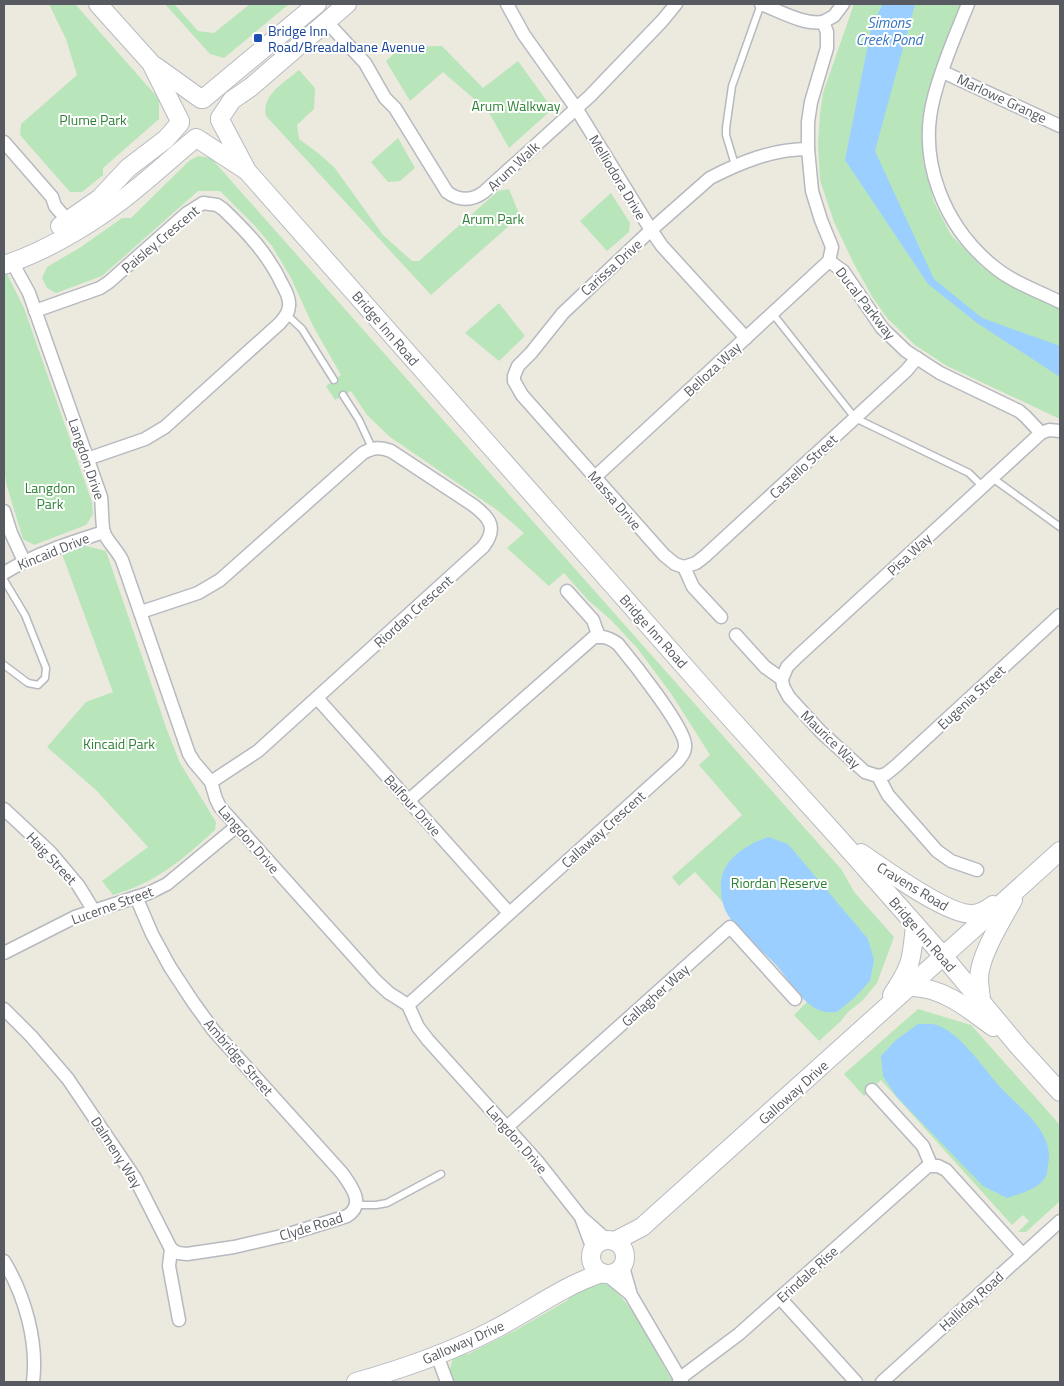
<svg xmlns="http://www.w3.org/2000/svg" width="1064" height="1386" font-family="'Titillium Web',sans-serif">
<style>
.green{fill:#b8e6ba}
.water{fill:#9bcfff}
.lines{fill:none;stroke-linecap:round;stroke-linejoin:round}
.lane-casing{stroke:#b6b9bf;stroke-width:9}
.street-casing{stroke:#b6b9bf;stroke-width:15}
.secondary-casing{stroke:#b7bbc2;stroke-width:20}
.lane{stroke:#fff;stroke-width:6}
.street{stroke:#fff;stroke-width:12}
.secondary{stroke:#fff;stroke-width:18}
.transit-dot{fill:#1a4fb4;stroke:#fff;stroke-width:2}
.labels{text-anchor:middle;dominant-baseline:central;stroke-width:4;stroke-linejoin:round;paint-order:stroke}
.transit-label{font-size:14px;fill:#164399;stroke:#fff;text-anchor:start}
.street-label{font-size:14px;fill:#575b61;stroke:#fff}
.park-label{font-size:14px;fill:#2e8235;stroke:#fff}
.water-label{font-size:15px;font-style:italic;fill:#3573c0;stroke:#fff}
</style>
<rect width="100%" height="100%" fill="#ece9de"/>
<g class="green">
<polygon points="49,4 75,4 159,99 159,119 103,168 103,175 82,192 70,192 20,135 21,124 77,75 66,39"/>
<polygon points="165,4 174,4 198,31 214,33 250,4 289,4 224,58 210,54"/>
<polygon points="854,4 961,4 932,81 922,119 923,161 934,202 951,235 982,267 1006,283 1060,310 1060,419 947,366 915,345 888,319 873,298 854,264 834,222 820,180 818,144 820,114 823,93"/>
<polygon points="442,46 483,88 518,61 549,104 548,113 509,148 488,111 443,72 410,101 386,61 401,47"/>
<path d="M299 70 315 88 314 109 297 125 299 139 318 153 334 167 383 235 412 261H419L498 191 509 189 520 216 431 295 266 116C261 95 285 82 299 70Z"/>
<polygon points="398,138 415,168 400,181 388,182 371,162"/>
<polygon points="198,156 211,158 841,869 855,893 894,937 877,983 863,1000 848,1012 841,1021 819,1041 794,1015 811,998 695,872 679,886 672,877 742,815 699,765 710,755 672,695 638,649 611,620 588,600 564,573 549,586 507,548 524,533 497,510 390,437 367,415 351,391 335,400 326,386 341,375 313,326 291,278 272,246 254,225 220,191 198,191 102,276 56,293 47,288 42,278 47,267 81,247 122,218 131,218 189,161"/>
<polygon points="611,193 630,223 629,232 607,251 580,221"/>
<polygon points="7,274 24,308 92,502 93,514 86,525 34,545 23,539 6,483 4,467 4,275"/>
<polygon points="499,303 525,336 499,361 465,333"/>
<path d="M86 546 106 551 167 730 180 763 216 822 215 830C183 859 156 883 113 895L102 881 148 847 97 791 47 747 86 702 113 692 62 554Z"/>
<polygon points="918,1009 971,1025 1060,1125 1060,1201 1026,1232 1018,1232 1029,1221 1023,1215 1012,1225 881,1080 864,1096 844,1074"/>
<path d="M599 1281C631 1292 655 1354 673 1382H452L450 1369 453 1358 461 1353 468 1354 518 1329 568 1300 570 1293Z"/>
</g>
<g class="water">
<polygon points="883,4 915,4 875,151 934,279 982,318 1060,346 1060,377 977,323 928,284 845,160 872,24"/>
<path d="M768 837 788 844 868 939 874 960 870 981 854 998 837 1012C832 1012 826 1013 822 1011 802 1005 789 979 776 965 761 949 743 936 730 918 724 910 721 900 721 889 719 861 744 846 768 837Z"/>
<path d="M918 1024C924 1024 931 1023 937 1025 963 1035 984 1070 1003 1090 1022 1110 1055 1133 1048 1165 1048 1168 1047 1173 1046 1176 1040 1189 1019 1194 1007 1198L983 1186 896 1096 883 1076 881 1056 896 1040Z"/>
</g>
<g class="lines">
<defs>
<g id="lane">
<polyline points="735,165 726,135 726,128 732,86 761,4"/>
<polyline points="773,314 855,418 969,473 982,486"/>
<polyline points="287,315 302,329 334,380"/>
<polyline points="343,395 359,420 372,448"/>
<polyline points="991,477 1060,527"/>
<polyline points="4,580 25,615 46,668 45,678 38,685 28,683 4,665"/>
<polyline points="357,1205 376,1205 387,1203 441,1174"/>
</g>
<g id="street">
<polyline points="507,4 524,35 576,108 651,230 662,246 746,338"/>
<path d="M761 4C780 11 803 25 823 22"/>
<polyline points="843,4 834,16 823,22 827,32 827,48 811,102 808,122 808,149 812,191 821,220 832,247 829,261 843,271 882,328 906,351 940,373 1019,411 1025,416 1041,433 1049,430 1060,431"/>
<path d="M968 4C956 34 942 65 934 97 917 160 944 226 993 266 1012 282 1038 291 1060 302"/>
<path d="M326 21 365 63 385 98 395 108 447 192C459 201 472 201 484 192L590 96 662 21 676 4"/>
<polyline points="943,72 1060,126"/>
<polyline points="4,142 52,197 55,206 68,221"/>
<path d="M12 262 29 293 101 497C102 505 102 528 104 533 108 542 117 550 122 560L189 754 194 762 211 782 216 799 220 807 376 981 389 993 408 1005 418 1027 428 1040 537 1161 581 1217 607 1240"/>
<path d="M35 311 100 288 109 282 187 213 203 203 217 205 223 209C247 232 268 254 282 284 286 291 290 299 289 306 289 313 284 318 280 323L165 427 145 439 87 459"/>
<polyline points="595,477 829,261"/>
<polyline points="4,511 11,533 24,561"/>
<polyline points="684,567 696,563 705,556 906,371 917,358"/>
<path d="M4 573C35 554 69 543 104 532"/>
<polyline points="567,591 593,620 599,637"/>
<path d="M141 612 198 593 220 580 363 453C374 447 380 447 391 451L473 505C490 518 498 528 483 547L258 751 211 782"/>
<path d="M721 617 693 587 684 567 675 564 664 555 522 395 514 381V376L518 366 531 353 563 313 651 230 710 178C741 162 773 149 808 149"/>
<polyline points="736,635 765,667 782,679 783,686 789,697 821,732 865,772 878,776 888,795 937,851 951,861 977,870"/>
<polyline points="782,679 787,667 797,657 1041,433"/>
<polyline points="317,698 509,913"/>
<polyline points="878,776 886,774 897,765 1060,615"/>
<polyline points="4,809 51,853 78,885 94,911"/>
<path d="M136 897 152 934 170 967 193 1002 214 1031 342 1173C351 1186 366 1204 347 1216L286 1235 234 1247 187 1254 178 1253 171 1249"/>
<polyline points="4,953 75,917 149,893 167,884 237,826"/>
<path d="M408 1005 678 761C682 756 686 751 685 744 683 725 632 661 618 644 610 638 604 636 594 637L409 800"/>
<polyline points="4,1009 31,1036 68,1079 135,1178 171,1249 169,1266 179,1320"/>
<polyline points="872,1090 923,1146 931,1165"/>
<polyline points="507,1127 730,927 795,999"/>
<polyline points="582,1220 593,1249"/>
<path d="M4 1261C25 1296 38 1342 33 1382"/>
<polyline points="623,1267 631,1295 682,1382"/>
<polyline points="607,1275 629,1293"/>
<polyline points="780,1298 856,1382"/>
<polyline points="437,1355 447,1382"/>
<polyline points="679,1379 739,1334 928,1166 938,1166 946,1170 1023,1255"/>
<polyline points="882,1382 1060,1221"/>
</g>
<g id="secondary">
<polyline points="98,4 151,63 180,121"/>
<polyline points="155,66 201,99"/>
<polyline points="203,99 317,4"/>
<polyline points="220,118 232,100 251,87 347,4"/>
<polyline points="220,120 247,171"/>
<polyline points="198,139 247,171 724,711 836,835 944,957 1019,1047 1060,1092"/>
<polyline points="60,226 100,198 128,168 166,139 180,123"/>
<path d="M4 265C50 250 100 219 137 188 157 172 176 154 196 138"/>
<path d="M861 853C883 868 947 915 972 914 980 914 987 910 993 905"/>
<path d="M910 987C941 986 969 1009 993 1027"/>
<path d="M892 995C912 966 912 958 915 924"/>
<path d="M981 1002C981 994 979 986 979 979 979 956 1002 920 1013 900"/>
<circle cx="608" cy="1257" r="17"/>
<polyline points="615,1241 642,1227 1060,851"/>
<path d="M356 1382C402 1369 449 1353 493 1330 529 1312 562 1286 602 1273"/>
</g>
</defs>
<use href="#lane" class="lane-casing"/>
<use href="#street" class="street-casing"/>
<use href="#secondary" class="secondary-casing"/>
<use href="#lane" class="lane"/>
<use href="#street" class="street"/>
<use href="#secondary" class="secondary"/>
</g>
<rect class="transit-dot" x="253" y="33" width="10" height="10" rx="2.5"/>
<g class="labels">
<g class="transit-label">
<text x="268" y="30">Bridge Inn<tspan x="268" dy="16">Road/Breadalbane Avenue</tspan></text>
</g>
<g class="street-label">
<text transform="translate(1002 98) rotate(25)">Marlowe Grange</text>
<text transform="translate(513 166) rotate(-43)">Arum Walk</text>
<text transform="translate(618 177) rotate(59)">Melliodora Drive</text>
<text transform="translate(160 239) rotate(-40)">Paisley Crescent</text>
<text transform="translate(611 267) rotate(-42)">Carissa Drive</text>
<text transform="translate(866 303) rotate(52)">Ducal Parkway</text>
<text transform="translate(386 328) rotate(49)">Bridge Inn Road</text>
<text transform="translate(712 369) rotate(-43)">Belloza Way</text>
<text transform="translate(87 459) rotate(71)">Langdon Drive</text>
<text transform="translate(803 466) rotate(-43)">Castello Street</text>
<text transform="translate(615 500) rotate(49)">Massa Drive</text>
<text transform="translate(53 551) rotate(-22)">Kincaid Drive</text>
<text transform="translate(909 554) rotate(-43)">Pisa Way</text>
<text transform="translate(413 611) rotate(-42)">Riordan Crescent</text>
<text transform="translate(654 631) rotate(48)">Bridge Inn Road</text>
<text transform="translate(971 697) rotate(-43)">Eugenia Street</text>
<text transform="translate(831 739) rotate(44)">Maurice Way</text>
<text transform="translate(413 805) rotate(48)">Balfour Drive</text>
<text transform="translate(603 829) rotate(-42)">Callaway Crescent</text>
<text transform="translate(249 839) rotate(49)">Langdon Drive</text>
<text transform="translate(52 858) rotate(47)">Haig Street</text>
<text transform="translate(913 886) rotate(31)">Cravens Road</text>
<text transform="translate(112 905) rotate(-20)">Lucerne Street</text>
<text transform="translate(923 934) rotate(49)">Bridge Inn Road</text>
<text transform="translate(655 995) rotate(-42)">Gallagher Way</text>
<text transform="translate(239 1057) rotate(49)">Ambridge Street</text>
<text transform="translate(793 1092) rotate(-42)">Galloway Drive</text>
<text transform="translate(517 1139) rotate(49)">Langdon Drive</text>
<text transform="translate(117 1152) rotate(57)">Dalmeny Way</text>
<text transform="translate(311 1226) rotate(-17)">Clyde Road</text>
<text transform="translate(807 1274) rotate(-42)">Erindale Rise</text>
<text transform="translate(971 1301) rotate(-42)">Halliday Road</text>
<text transform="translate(463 1342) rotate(-24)">Galloway Drive</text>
</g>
<g class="park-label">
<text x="516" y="105">Arum Walkway</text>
<text x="93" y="119">Plume Park</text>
<text x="493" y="218">Arum Park</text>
<text x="50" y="487">Langdon<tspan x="50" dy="16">Park</tspan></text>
<text x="119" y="743">Kincaid Park</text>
<text x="779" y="882">Riordan Reserve</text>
</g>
<g class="water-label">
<text x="889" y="22">Simons<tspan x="889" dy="17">Creek Pond</tspan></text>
</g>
</g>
<rect width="1064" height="1386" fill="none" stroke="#575b61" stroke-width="10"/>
</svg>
